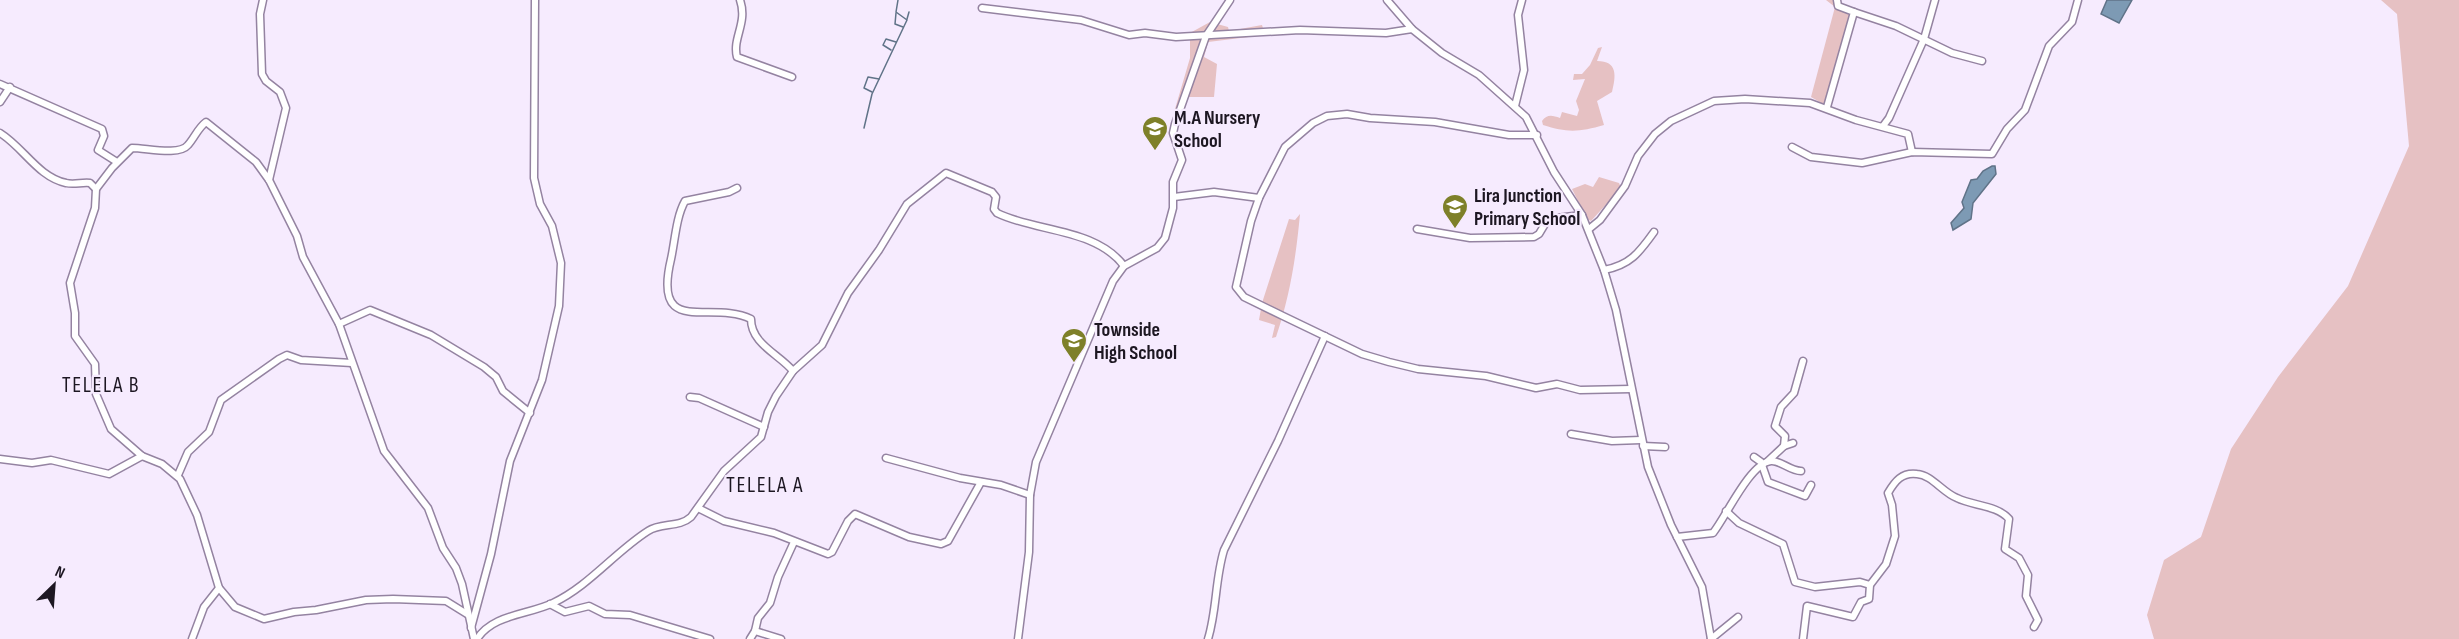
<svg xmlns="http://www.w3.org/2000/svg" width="2459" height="639" font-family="'Sofia Sans Condensed',sans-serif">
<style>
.green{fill:#e6c1c3}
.water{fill:#7d9ab4;stroke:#607388;stroke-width:1.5}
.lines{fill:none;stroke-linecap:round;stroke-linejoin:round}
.stream{stroke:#607388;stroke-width:1.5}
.minor-casing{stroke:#9483a1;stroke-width:9}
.minor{stroke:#fff;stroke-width:6}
.labels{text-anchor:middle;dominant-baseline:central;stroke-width:4.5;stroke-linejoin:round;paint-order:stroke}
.poi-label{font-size:20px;font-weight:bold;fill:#1d1722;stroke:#f6ebfe;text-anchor:start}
.quarter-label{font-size:22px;letter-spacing:1.5px;fill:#1d1722;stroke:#f6ebfe}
</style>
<rect width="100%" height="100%" fill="#f6ebfe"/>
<g class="green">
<polygon points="1826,0 1837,0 1841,6 1852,12 1825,105 1811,97 1835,7"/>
<polygon points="2381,0 2459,0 2459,639 2154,639 2147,615 2164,560 2201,537 2231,449 2278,377 2348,286 2409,146 2397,14"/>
<polygon points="1210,22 1228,27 1229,31 1262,25 1265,35 1208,42 1204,57 1217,64 1214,97 1182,97 1177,110 1175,109 1190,58 1190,33"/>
<path d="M1602 47 1597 61C1618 61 1616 76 1612 92L1597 101 1604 125C1580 132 1567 133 1543 125L1542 121C1547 114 1552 115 1560 118L1562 112 1577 116 1579 110 1576 101 1585 79 1573 80 1574 74H1582L1590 65 1598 48Z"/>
<polygon points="1599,177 1619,183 1621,188 1591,221 1587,219 1572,189 1585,184 1593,187"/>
<path d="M1300 214C1296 257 1290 296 1276 337L1272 338 1275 325 1259 320 1262 303 1289 219 1295 220Z"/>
</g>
<g class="water">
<polygon points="2107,0 2132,0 2119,23 2101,14"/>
<polygon points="1992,166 1995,166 1996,174 1973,203 1971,219 1953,230 1951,223 1964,208 1962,202 1971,180 1977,179 1983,171"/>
</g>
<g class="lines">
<g class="stream">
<polyline points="896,13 895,24 903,27"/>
<polyline points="907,19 909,12"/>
<polyline points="891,50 883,45 886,39 896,42"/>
<polyline points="872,92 864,88 868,77 879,79"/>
<polyline points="864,128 872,94 907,20 896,12 898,0"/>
</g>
<defs>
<g id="minor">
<polyline points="263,0 260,14 262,74 266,81 280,92 286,108 269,180"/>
<path d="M740 0C748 23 732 38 737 57L792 77"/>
<polyline points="1387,0 1412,29 1442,53 1479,75 1526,117 1554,172 1582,215 1604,270 1616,310 1648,467 1671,525 1702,587 1711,639"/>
<polyline points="982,8 1081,20 1129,35 1145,33 1176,37 1300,30 1386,33 1412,29"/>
<polyline points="1854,12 1896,26 1952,53 1982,61"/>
<polyline points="0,84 102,129 104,136 98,150 117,162"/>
<polyline points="0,102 10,87"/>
<polyline points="1515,106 1524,70 1518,15 1522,0"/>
<polyline points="1827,107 1854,12 1838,6 1837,0"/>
<polyline points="1883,126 1889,118 1924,39 1935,0"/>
<path d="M0 133C23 147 38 177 66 183 74 185 82 182 90 183L96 189"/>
<polyline points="1537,135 1509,135 1435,122 1370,118 1347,114 1327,116 1313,123 1285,147 1259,198 1251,221 1236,287 1244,297 1283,316 1362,354 1389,362 1418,369 1486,376 1536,388 1557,384 1580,390 1631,389"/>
<polyline points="1792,147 1811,157 1862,163 1912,152 1992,154 2007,129 2025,110 2049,46 2072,22 2078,0"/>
<path d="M737 188 729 192 685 201C676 217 675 241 671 259 652 339 711 299 751 319 751 344 779 354 793 371"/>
<polyline points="1174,197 1214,192 1259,198"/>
<polyline points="1417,229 1470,238 1534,237 1539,234 1548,219 1582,215"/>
<polyline points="1589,229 1600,220 1625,186 1638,156 1655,134 1671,121 1714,101 1745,99 1810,103 1856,120 1908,134 1912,152"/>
<path d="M1604 270C1630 265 1639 253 1654 232"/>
<polyline points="339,324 370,310 431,335 484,367 496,377 503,391 530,413"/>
<polyline points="690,397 699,398 764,427"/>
<polyline points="1571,434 1612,441 1641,440"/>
<polyline points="1643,446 1665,447"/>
<polyline points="1784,446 1785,436 1775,426 1781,407 1794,393 1803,361"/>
<polyline points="1754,457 1761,462 1768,482 1805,496 1811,485"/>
<polyline points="886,458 960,478 1001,485 1030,495"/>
<polyline points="0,459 32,463 51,460 109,474 142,456"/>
<polyline points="1768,461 1784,446 1793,443"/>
<polyline points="178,475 188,452 209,432 221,400 279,359 287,355 301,360 352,363"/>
<polyline points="698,508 724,521 774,533 828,554 832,552 848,521 855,514 909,537 941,544 948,541 981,482"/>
<polyline points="1726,511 1739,523 1783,544 1795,582 1815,587 1860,582 1870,585"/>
<path d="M1677 537 1713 533C1726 517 1750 463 1771 461 1780 460 1790 471 1801 471"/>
<polyline points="219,588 235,607 264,619 294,612 316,610 366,600 393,599 446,601 467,614"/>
<polyline points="550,604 565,612 589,606 605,614 630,615 710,639"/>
<polyline points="471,628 491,554 510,461 542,380 559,306 561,263 552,226 540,204 534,178 535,0"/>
<polyline points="755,631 781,639"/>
<path d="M192 639 204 607 219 588 197 515 180 479 162 464 142 456 111 429 96 394 95 364 75 336V313L70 283 95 208 96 189 112 168 132 148C147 148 179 156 188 145 195 137 198 128 206 122L256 162 269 180 297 236 303 257 339 324 384 451 428 508 443 548 456 568 462 584 474 639"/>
<path d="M477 639C493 614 528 615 553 603 589 586 615 552 648 531 661 522 679 528 691 517L724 471 761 437 768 412 776 396 793 371 822 345 848 293 879 250 907 204 946 173 992 192 996 197 994 209 997 213C1035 232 1096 228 1124 266"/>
<polyline points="750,639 755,631 758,618 770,603 778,577 794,542"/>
<polyline points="1018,639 1029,552 1030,495 1036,462 1113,281 1124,266 1157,248 1165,238 1173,208 1173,182 1182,160 1173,133 1175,124 1206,36 1230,0"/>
<path d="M1208 639C1217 610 1215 579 1224 550L1278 441 1325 336"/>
<polyline points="1711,639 1738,617"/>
<path d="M1803 639 1807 606 1853 617 1861 602 1869 599 1870 585 1886 564 1895 536 1892 505 1888 493C1895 481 1902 472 1917 474 1932 475 1943 493 1957 498 1973 506 1997 505 2009 519L2005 549 2019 558 2028 575 2026 596 2038 620 2034 627"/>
</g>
</defs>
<use href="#minor" class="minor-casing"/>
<use href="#minor" class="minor"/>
</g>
<defs>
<symbol id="school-pin" viewBox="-11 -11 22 30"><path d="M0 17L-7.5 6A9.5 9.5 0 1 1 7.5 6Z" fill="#7e8029" stroke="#f6ebfe"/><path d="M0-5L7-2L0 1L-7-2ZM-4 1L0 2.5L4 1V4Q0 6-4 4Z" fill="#fff"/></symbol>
</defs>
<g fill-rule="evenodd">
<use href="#school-pin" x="1140" y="114" width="30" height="40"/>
<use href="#school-pin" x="1440" y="192" width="30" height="40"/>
<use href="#school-pin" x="1059" y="326" width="30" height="40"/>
</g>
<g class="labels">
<g class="poi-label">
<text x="1174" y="118">M.A Nursery<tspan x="1174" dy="23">School</tspan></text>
<text x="1474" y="196">Lira Junction<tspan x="1474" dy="23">Primary School</tspan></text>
<text x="1094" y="330">Townside<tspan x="1094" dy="23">High School</tspan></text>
</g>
<g class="quarter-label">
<text x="101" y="385">TELELA B</text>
<text x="765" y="485">TELELA A</text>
</g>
</g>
<g transform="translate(54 585) rotate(25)" stroke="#f6ebfe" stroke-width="4.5" paint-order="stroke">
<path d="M0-4.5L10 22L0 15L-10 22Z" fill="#1d1722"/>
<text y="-9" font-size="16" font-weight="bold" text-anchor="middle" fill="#1d1722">N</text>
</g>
</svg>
